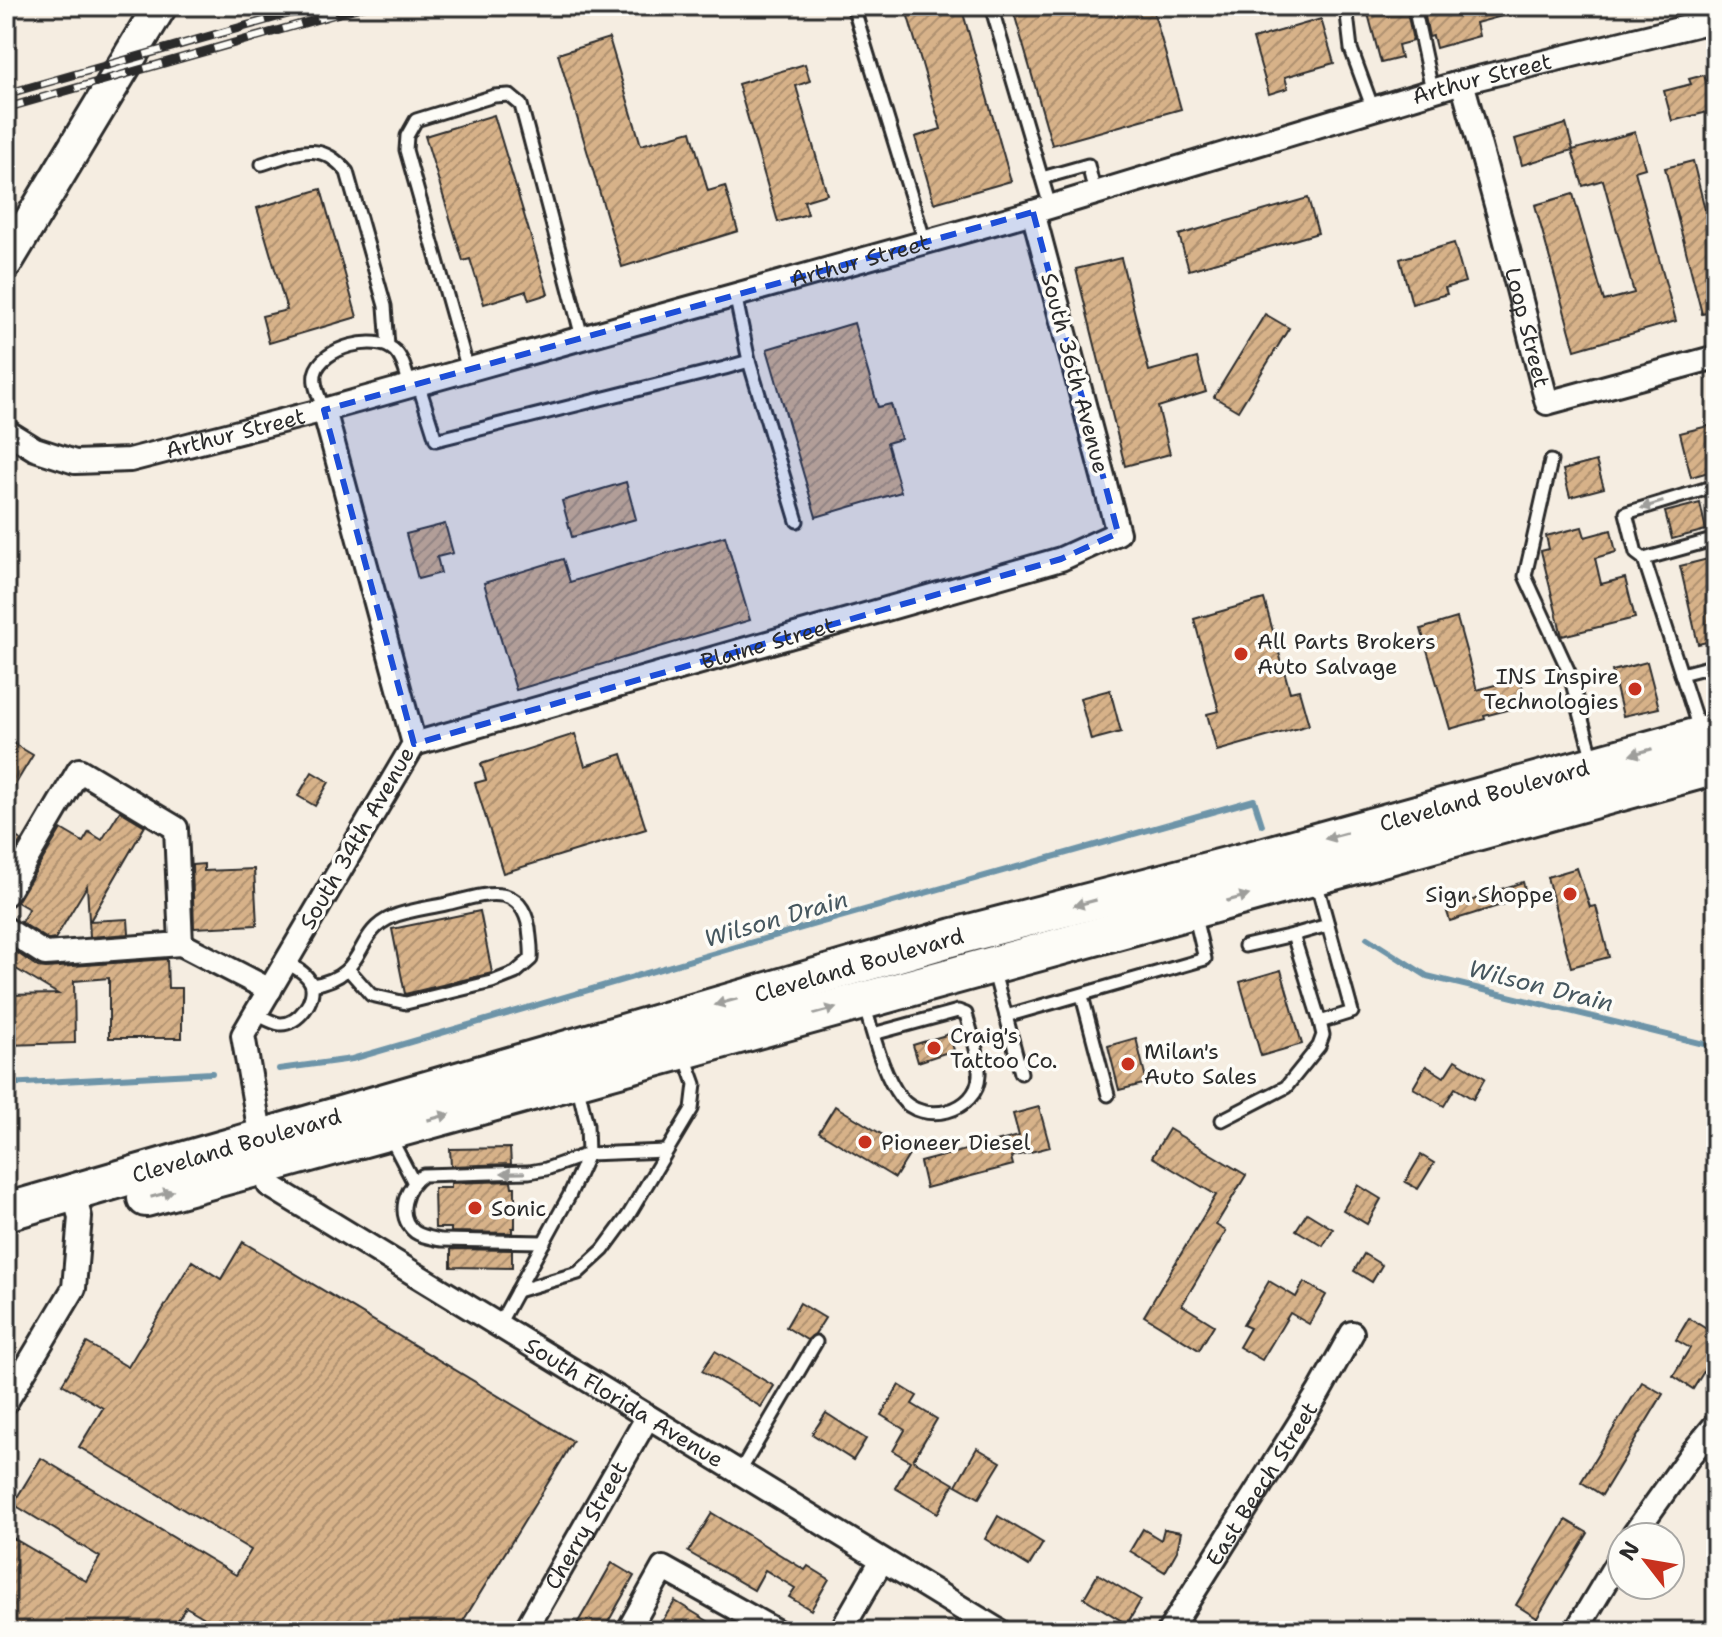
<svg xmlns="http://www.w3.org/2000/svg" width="1722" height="1637" font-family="'Shantell Sans',sans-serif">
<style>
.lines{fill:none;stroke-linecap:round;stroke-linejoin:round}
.stream{stroke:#6d94a8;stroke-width:6}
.building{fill:url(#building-hatch);stroke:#2b2b2b;stroke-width:2}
.service-casing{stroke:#2b2b2b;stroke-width:17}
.minor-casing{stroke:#2b2b2b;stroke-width:28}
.secondary-casing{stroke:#2b2b2b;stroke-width:38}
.primary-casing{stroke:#2b2b2b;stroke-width:42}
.service{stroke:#fdfcf7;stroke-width:11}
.minor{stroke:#fdfcf7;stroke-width:22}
.secondary{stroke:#fdfcf7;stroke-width:32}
.primary{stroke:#fdfcf7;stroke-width:36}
.rail-casing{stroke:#2b2b2b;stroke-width:9}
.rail{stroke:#fdfcf7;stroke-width:6;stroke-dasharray:18;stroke-linecap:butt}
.oneway{fill:#9e9e9b}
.marked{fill:#1d4ed8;fill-opacity:0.2;stroke:#1d4ed8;stroke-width:6;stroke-dasharray:16 10;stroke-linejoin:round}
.poi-dot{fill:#c8321e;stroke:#fdfcf7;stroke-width:3}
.labels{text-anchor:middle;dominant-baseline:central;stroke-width:7;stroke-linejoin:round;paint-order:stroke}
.street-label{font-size:22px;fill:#2b2b2b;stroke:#fdfcf7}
.poi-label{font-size:22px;fill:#2b2b2b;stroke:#fdfcf7;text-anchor:start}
.water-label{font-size:24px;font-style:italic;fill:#46575f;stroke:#fdfcf7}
</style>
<defs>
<pattern id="building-hatch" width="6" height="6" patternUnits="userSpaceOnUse" patternTransform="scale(2)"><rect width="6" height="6" fill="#d7b289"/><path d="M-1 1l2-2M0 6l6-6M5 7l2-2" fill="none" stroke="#af9170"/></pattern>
</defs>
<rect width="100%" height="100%" fill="#f5ede1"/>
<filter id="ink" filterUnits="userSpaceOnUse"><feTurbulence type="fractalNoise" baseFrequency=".0125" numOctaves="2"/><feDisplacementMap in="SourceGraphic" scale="16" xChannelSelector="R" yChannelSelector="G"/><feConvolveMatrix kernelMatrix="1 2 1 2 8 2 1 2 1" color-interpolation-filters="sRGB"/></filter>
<g filter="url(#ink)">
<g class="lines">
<g class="stream">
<polyline points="1367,938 1427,976 1716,1047"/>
<polyline points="279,1069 352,1059 815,924 1254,800 1262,825"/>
<polyline points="6,1084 212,1073"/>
</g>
</g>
<g class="building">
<polygon points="905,6 961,6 1011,181 934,203 915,137 941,129"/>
<polygon points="1012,6 1152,6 1181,109 1052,145"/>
<polygon points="1366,6 1406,6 1413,41 1398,45 1401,58 1381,63"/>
<polygon points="1423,6 1521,6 1521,11 1476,23 1479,36 1436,48 1433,36 1429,37"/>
<polygon points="1321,19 1334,63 1285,77 1288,88 1269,94 1253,39"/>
<polygon points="609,38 641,145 691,131 708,191 725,186 738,231 622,267 558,54"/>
<polygon points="805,64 810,81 796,86 827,194 804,201 808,214 778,222 738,84"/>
<polygon points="1704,75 1707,85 1716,82 1716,110 1672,121 1664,91 1691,84 1689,79"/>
<polygon points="494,115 548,294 529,300 526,291 484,304 470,259 463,261 425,136"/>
<polygon points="1566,124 1573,150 1635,132 1645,168 1635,171 1676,321 1575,350 1535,205 1573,194 1604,301 1634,293 1603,180 1583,186 1572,150 1522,165 1515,139"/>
<polygon points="1693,161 1716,254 1716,311 1702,314 1665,168"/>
<polygon points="321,189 357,317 269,343 262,316 287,310 257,208"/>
<polygon points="1308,198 1318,233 1189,270 1179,235"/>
<polygon points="1454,243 1465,282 1445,288 1447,294 1412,304 1400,259"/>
<polygon points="1121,258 1149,371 1197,358 1206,392 1158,407 1170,454 1125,466 1076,269"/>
<polygon points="1265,314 1289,328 1238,411 1214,397"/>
<polygon points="854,323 878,407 891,404 901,439 887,443 901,492 816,517 767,349"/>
<polygon points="1716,424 1716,470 1691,477 1680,433"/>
<polygon points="1596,461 1604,488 1570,497 1563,470"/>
<polygon points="626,482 636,519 572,537 562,501"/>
<polygon points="1700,503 1706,530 1672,539 1665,512"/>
<polygon points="445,524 453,553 437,557 441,573 418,579 406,534"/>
<polygon points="1582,527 1585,537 1611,530 1616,552 1595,558 1601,584 1625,578 1635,618 1562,636 1541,551 1549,549 1546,536"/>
<polygon points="725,536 750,620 516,690 484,583 563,559 570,582"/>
<polygon points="1716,557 1716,640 1698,644 1680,566"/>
<polygon points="1264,599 1290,692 1299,690 1309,725 1217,751 1207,714 1219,711 1194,619"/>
<polygon points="1457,618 1477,690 1520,678 1527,705 1484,716 1485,719 1450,729 1421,629"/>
<polygon points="1647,662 1659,708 1623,716 1612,671"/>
<polygon points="1110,690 1121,732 1091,740 1080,698"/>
<polygon points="575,734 585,766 622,754 646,829 503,873 475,783 486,780 481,764"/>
<polygon points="6,739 33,755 6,800"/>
<polygon points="312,772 329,782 315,806 298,796"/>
<polygon points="120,811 145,826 90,921 128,919 129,934 90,937 87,886 55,939 49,940 21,922 29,909 17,902 61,829 83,842 89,832 102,840"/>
<polygon points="6,831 21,840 6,866"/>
<polygon points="204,864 204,871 254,869 257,925 194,928 192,865"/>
<polygon points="1577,868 1590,907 1596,906 1609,957 1571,967 1547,877"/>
<polygon points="1523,882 1527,897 1450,921 1447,912 1492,892"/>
<polygon points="480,911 492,973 405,994 392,929"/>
<polygon points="7,946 38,967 46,968 167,959 168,988 182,988 182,1038 109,1038 109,978 74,981 75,1043 6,1045 6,995 58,994 6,963"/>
<polygon points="1281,970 1302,1044 1261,1056 1240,982"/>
<polygon points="949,1034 954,1050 918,1062 913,1045"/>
<polygon points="1136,1038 1147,1083 1119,1090 1108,1046"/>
<polygon points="1455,1060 1485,1078 1473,1099 1455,1088 1444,1106 1413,1088 1426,1066 1444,1077"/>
<polygon points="835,1106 911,1152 895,1178 819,1132"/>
<polygon points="1039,1107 1050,1147 1011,1157 1013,1165 926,1188 920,1162 1019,1136 1013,1114"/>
<polygon points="1169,1129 1246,1175 1216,1225 1226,1231 1182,1305 1214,1325 1199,1350 1144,1316 1216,1195 1152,1157"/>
<polygon points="510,1148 511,1164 451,1166 450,1149"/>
<polygon points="1421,1155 1434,1163 1418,1189 1405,1182"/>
<polygon points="511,1181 512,1187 515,1187 515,1228 512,1228 512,1233 451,1232 451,1228 435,1228 434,1188 451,1188 451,1183"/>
<polygon points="1358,1185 1381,1199 1367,1224 1343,1210"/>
<polygon points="1307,1213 1333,1229 1323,1246 1296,1230"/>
<polygon points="243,1242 573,1441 562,1460 457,1631 227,1631 186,1607 171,1631 6,1631 6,1534 86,1581 100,1557 13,1504 41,1458 236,1575 251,1550 79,1447 103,1408 62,1384 87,1343 128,1367 192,1261 221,1279"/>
<polygon points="451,1249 512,1250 512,1268 451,1267"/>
<polygon points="1364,1254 1382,1265 1372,1282 1354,1271"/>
<polygon points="1269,1281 1296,1297 1304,1282 1326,1295 1309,1324 1290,1313 1262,1360 1239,1347 1250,1328 1243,1325"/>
<polygon points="800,1303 825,1318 815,1334 807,1340 786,1327"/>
<polygon points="1689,1318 1716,1335 1716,1364 1711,1360 1693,1389 1673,1376 1690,1348 1676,1340"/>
<polygon points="715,1351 774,1386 761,1407 702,1371"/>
<polygon points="1642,1382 1663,1394 1602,1495 1581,1482"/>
<polygon points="899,1385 917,1396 912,1404 937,1419 913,1460 954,1484 938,1513 895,1488 910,1461 893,1451 905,1430 881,1415"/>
<polygon points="826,1413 866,1439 853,1460 812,1434"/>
<polygon points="977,1448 1001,1462 979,1498 956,1485"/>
<polygon points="712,1513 805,1570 808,1566 829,1579 811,1610 789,1597 795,1588 765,1570 754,1590 688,1552"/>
<polygon points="998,1516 1043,1543 1029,1566 985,1539"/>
<polygon points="1566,1520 1588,1533 1537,1618 1516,1605"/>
<polygon points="1143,1529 1161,1540 1164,1529 1181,1532 1177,1551 1165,1572 1130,1551"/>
<polygon points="612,1563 634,1576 603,1631 573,1631"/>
<polygon points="1098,1574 1141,1600 1127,1624 1084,1598"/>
<polygon points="675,1601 724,1631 656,1631"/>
</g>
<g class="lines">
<defs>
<g id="service">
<polyline points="853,6 925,242"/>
<polyline points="991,6 1050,206"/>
<polyline points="1346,6 1351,49 1373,109"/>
<polyline points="1414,6 1432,90"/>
<path d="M262 164C297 153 320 139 347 172L385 306 388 346"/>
<polyline points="1042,178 1088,165 1095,193"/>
<polyline points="749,361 797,521"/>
<polyline points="468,370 406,150 407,136 416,120 494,96 509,95 521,105 582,337"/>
<polyline points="418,383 436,440 725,368 749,361 735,294"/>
<path d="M324 410C320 398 313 386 315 374 321 347 377 333 395 351 404 360 406 374 410 386"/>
<polyline points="1551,461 1525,576 1569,672 1593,760"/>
<polyline points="1644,559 1716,539"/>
<polyline points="1681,674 1716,665"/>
<polyline points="1699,729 1644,559 1636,553 1626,513 1712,487 1716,502"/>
<polyline points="1293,935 1328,925"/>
<polyline points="1245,946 1293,935 1320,1022 1352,1012 1316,881"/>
<polyline points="993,969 1006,1016 1205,959 1194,913"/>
<path d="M312 985C369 976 352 934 392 917 408 910 429 908 446 904 481 896 520 879 529 928 530 939 532 948 531 959L515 973 492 982 406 1003 371 995 349 970"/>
<polyline points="1082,996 1108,1095"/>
<path d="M864 1005C874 1035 881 1071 900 1097 922 1126 978 1113 979 1075 980 1055 971 1033 966 1014L958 1011 873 1034"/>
<path d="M256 1014C263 1017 272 1023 280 1024 298 1025 317 999 311 983 306 972 295 968 286 962"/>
<polyline points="1006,1016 1021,1073"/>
<polyline points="1222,1120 1286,1087 1319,1046 1323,1035 1320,1022"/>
<polyline points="390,1137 413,1181"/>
<path d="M544 1242 441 1240C432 1238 422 1237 415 1232 395 1216 405 1187 423 1175L529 1172 546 1169 588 1154 666 1151"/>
<polyline points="517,1291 578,1273 603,1250 628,1216 692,1109 695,1084 685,1056"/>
<polyline points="498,1326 569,1196 588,1154 587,1125 577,1083"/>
<polyline points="739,1473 816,1342"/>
</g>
<g id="minor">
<path id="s1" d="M1462 82 1503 230 1547 403 1716 357"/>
<path id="s2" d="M324 410 414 744 243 1035 269 1185 999 1631"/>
<path id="s3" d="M6 431 35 449 75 462 130 460 324 410 1033 212 1462 82 1716 20"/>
<path id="s4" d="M414 744 1061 559 1118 533 1033 212"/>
<polyline points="6,894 79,770 176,828 181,944 45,954 6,929"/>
<polyline points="181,944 270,990"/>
<polyline points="6,1402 74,1288 80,1217 73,1193"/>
<polyline points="1632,1537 1691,1454 1716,1424"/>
<path id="s5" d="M525 1631 647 1418"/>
<polyline points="628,1631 663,1568 776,1631"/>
<polyline points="841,1631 882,1560"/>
<path id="s6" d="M1169 1631 1319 1392 1352 1333"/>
<polyline points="1576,1631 1622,1554"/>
</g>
<polyline id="secondary" points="6,262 160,6"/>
<g id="primary">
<polyline points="146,1198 1716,766"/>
<path id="s7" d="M6 1212 954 937 1265 856 1716 731"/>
</g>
</defs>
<use href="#service" class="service-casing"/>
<use href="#minor" class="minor-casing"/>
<use href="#secondary" class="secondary-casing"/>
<use href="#primary" class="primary-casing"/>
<use href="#service" class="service"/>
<use href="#minor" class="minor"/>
<use href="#secondary" class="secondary"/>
<use href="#primary" class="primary"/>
<defs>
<g id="rail">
<polyline points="6,94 316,6"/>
<polyline points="6,108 364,6"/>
</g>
</defs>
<use href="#rail" class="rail-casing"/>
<use href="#rail" class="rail"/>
</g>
<defs><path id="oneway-solid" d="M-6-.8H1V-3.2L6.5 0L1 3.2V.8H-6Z" transform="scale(2)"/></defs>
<g class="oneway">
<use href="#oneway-solid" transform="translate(1652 505) rotate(163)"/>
<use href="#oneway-solid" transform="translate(1641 752) rotate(164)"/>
<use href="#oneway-solid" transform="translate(1336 836) rotate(165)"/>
<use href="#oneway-solid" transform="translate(1238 898) rotate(-15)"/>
<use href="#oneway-solid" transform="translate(1085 903) rotate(165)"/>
<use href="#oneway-solid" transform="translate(726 1002) rotate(164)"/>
<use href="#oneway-solid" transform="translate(825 1011) rotate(-15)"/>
<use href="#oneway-solid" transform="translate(439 1117) rotate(-15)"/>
<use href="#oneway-solid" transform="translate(513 1173) rotate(179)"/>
<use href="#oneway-solid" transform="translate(162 1194) rotate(-16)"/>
</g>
</g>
<path class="marked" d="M1033 212 1118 533 1061 559 414 744 324 410Z"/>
<g class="poi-dot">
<circle cx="1241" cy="654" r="8"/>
<circle cx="1635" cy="689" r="8"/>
<circle cx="1570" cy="894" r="8"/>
<circle cx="934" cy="1048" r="8"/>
<circle cx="1128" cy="1064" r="8"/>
<circle cx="865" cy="1142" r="8"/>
<circle cx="475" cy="1208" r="8"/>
</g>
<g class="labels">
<g class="street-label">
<text stroke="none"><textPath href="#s3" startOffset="1536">Arthur Street</textPath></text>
<text stroke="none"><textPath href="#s3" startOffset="888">Arthur Street</textPath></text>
<text stroke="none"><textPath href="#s1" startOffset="254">Loop Street</textPath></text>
<text transform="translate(1075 373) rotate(75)">South 36th Avenue</text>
<text stroke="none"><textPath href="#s3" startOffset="240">Arthur Street</textPath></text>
<text stroke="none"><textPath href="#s4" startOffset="368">Blaine Street</textPath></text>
<text stroke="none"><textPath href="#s7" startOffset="1536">Cleveland Boulevard</textPath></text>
<text transform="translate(357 838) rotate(-60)">South 34th Avenue</text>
<text stroke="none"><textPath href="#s7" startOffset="888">Cleveland Boulevard</textPath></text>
<text stroke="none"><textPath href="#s7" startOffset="240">Cleveland Boulevard</textPath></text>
<text stroke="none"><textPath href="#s2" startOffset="1252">South Florida Avenue</textPath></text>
<text stroke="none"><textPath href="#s6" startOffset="174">East Beech Street</textPath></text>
<text stroke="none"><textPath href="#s5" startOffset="122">Cherry Street</textPath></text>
</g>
<g class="poi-label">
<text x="1257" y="641">All Parts Brokers<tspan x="1257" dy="25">Auto Salvage</tspan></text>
<text x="1619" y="676" text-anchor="end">INS Inspire<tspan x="1619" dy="25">Technologies</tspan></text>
<text x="1554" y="894" text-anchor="end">Sign Shoppe</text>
<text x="950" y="1035">Craig's<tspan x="950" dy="25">Tattoo Co.</tspan></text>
<text x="1144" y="1051">Milan's<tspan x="1144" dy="25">Auto Sales</tspan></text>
<text x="881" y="1142">Pioneer Diesel</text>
<text x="491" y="1208">Sonic</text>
</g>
<g class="water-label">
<text transform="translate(776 919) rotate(-16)">Wilson Drain</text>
<text transform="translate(1541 986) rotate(14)">Wilson Drain</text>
</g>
</g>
<rect width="1722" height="1637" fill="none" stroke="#fdfcf7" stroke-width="32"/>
<rect x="16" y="16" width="1690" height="1605" fill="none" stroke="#2b2b2b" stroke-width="3" filter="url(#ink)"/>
<g transform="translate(1646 1561) rotate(301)"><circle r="38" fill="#fdfcf7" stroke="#a9a8a5" stroke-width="2"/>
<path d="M0-6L14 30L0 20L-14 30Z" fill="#c8321e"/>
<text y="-12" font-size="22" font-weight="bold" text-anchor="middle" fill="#2b2b2b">N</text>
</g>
</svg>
